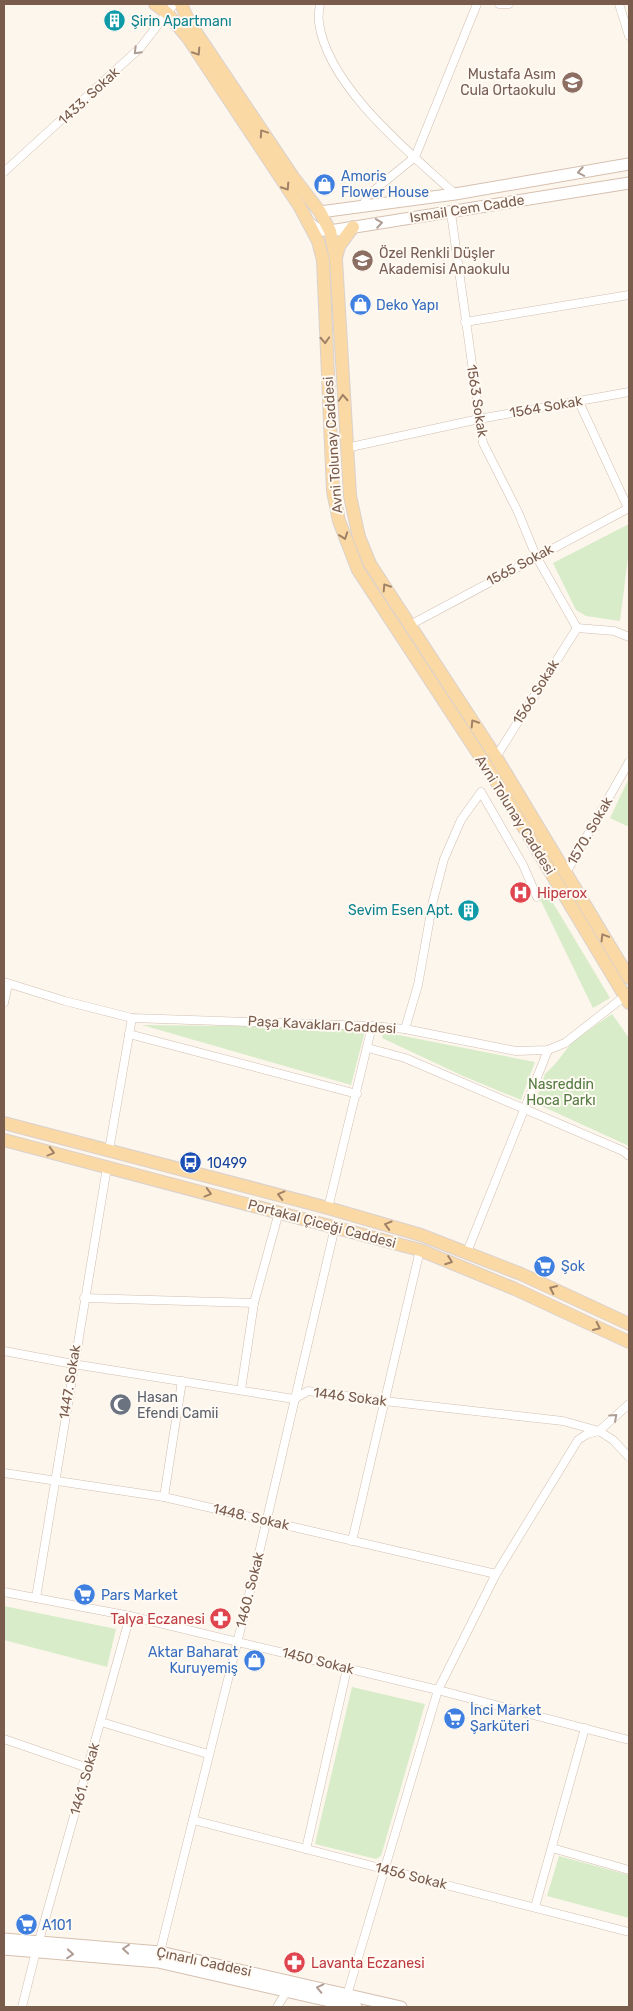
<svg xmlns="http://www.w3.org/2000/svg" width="633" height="2011" font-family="Rubik,sans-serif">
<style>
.green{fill:#d8ecc9}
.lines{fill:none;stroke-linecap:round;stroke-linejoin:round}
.street-casing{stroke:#d1beb0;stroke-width:9}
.secondary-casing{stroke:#d6c0b0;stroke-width:13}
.primary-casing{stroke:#dad1cd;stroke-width:14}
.street{stroke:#fff;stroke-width:8}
.secondary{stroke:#fff;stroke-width:11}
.primary{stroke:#fbd9a5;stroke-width:12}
.oneway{stroke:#af9d94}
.oneway2{stroke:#a18267}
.labels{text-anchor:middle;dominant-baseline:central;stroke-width:4;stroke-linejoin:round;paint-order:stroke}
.culture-label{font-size:14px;fill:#0d838f;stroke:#fffaf3;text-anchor:start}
.education-label{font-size:14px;fill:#785e54;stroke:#fffaf3;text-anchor:end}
.street-label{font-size:14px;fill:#7a5c4d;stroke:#fffaf3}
.shop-label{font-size:14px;fill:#366cbe;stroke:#fffaf3;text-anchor:start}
.health-label{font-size:14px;fill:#be3a42;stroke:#fffaf3;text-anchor:start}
.park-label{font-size:14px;fill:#537a41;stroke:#fffaf3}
.transit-label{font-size:14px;fill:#164399;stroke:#fffaf3;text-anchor:start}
.worship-label{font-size:14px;fill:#5b616d;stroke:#fffaf3;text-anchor:start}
</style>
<rect width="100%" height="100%" fill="#fdf6ec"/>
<g class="green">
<polygon points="629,524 629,550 620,621 586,616 576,610 553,563"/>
<polygon points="629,778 629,827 610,818"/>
<polygon points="547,893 610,998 593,1008 539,897"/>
<polygon points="612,1014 629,1038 629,1146 535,1103 545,1074 556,1063 573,1041"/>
<polygon points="142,1025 319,1027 365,1031 351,1085"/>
<polygon points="383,1032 535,1062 521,1100 463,1076 382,1038"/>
<polygon points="4,1606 116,1629 107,1667 4,1640"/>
<polygon points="352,1687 425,1704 381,1856 376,1859 315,1844"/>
<polygon points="559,1856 629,1875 629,1918 547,1896"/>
</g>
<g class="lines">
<defs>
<g id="street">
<path d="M320 4C319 10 318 17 319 23 328 87 410 153 455 194"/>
<polyline points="499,4 509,4"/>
<polyline points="619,4 629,36"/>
<polyline points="4,172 140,48 174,4"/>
<polyline points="363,206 367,196 415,157 477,4"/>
<polyline points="451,213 483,443 518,512 536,556 577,628"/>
<polyline points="465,322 629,295"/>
<polyline points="579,402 628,508"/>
<polyline points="346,448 479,419 629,392"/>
<polyline points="410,625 629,508"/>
<polyline points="577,628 614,631 629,637"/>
<polyline points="496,757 577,628"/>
<polyline points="566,873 629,762"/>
<polyline points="4,982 65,1001 132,1018 372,1026 405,1029 516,1051 548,1050 565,1043 625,996"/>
<polyline points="4,1003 8,984"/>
<polyline points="405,1029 418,985 433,901 444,859 461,820 481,792 523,865 537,897"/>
<polyline points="129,1034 357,1094"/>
<polyline points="368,1048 405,1058 623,1151 629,1156"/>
<polyline points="109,1150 132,1018"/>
<polyline points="328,1208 372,1026"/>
<polyline points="467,1252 548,1050"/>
<polyline points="84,1298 254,1303"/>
<polyline points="4,1351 73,1364 294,1399 308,1391 384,1401 563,1421 599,1431 613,1440 629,1457"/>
<polyline points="241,1390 254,1303 279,1212"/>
<polyline points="4,1473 164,1497 496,1574"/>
<polyline points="164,1497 182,1381"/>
<polyline points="352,1541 420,1250"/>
<polyline points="4,1592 130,1616 438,1690 629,1740"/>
<polyline points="36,1598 107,1167"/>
<polyline points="101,1722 208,1754"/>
<polyline points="4,1739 88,1768"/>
<polyline points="193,1820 629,1932"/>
<polyline points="552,1848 629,1870"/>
<polyline points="306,1849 347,1669"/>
<polyline points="535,1907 585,1728"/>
<polyline points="39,1941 130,1616"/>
<polyline points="160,1952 252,1583 335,1227"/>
<polyline points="347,1995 438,1690 496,1574 578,1440 587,1434 599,1431 629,1404"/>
<polyline points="22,2007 36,1951"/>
<polyline points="277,2007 287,1991"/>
</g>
<g id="secondary">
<polyline points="320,212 455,194 629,164"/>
<polyline points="307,221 317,229 330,231 629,183"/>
<polyline points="4,1939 160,1952 401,2007"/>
<polyline points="4,1949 158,1962 356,2007"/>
</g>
<g id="primary">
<polyline points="155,4 167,13 188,38 300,207 318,241 323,260 333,491 339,521 358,570 491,773 629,1003"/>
<polyline points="181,4 189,22 293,177 320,212 330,231 336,260 350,496 359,537 370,564 496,757 629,978"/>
<polyline points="336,258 339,246 353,227"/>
<polyline points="4,1123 328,1208 421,1235 521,1274 629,1324"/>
<polyline points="4,1140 420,1250 515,1289 629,1342"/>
</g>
</defs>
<use href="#street" class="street-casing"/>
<use href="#secondary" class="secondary-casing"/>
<use href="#primary" class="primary-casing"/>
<use href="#street" class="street"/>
<use href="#secondary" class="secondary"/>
<use href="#primary" class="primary"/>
</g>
<defs><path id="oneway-chevron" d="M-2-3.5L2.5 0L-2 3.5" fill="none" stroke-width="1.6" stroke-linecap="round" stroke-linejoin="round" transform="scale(1.25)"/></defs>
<g class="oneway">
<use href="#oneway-chevron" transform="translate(137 51) rotate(135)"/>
<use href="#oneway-chevron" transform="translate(581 172) rotate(170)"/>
<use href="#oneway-chevron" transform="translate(379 223) rotate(-9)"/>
<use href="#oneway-chevron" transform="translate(614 1417) rotate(-42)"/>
<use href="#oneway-chevron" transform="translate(126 1949) rotate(-175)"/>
<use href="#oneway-chevron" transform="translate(70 1954) rotate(5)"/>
<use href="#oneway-chevron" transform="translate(320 1988) rotate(-167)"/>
</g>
<g class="oneway2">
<use href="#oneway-chevron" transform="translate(197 52) rotate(57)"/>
<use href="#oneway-chevron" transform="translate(263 133) rotate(-124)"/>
<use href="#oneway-chevron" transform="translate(286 187) rotate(57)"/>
<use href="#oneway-chevron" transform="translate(325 340) rotate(87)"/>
<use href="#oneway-chevron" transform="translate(343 398) rotate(-93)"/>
<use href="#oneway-chevron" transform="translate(344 536) rotate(70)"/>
<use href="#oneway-chevron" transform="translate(386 587) rotate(-123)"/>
<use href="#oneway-chevron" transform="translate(474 723) rotate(-123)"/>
<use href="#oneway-chevron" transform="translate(604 937) rotate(-121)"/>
<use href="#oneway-chevron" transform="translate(51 1152) rotate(15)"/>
<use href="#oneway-chevron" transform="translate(208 1193) rotate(15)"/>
<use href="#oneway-chevron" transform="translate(281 1195) rotate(-165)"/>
<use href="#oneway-chevron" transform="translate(388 1225) rotate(-164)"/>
<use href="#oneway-chevron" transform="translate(449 1261) rotate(20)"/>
<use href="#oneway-chevron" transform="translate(553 1289) rotate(-155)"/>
<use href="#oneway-chevron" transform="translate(597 1327) rotate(25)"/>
</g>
<defs>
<symbol id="building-disc" viewBox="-11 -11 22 22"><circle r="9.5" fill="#0f9aa8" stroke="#fffaf3"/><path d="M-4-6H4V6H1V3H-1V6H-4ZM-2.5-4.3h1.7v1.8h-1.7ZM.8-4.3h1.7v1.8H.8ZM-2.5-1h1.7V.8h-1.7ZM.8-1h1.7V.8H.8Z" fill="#fff"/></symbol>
<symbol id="school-disc" viewBox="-11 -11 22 22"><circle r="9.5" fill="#8d6e63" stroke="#fffaf3"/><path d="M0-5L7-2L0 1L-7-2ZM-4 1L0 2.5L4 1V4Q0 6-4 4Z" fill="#fff"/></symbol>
<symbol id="shop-disc" viewBox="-11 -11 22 22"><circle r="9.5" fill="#3f7fe0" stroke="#fffaf3"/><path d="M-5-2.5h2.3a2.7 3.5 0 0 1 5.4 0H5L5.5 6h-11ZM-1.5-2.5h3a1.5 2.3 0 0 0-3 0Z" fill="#fff"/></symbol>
<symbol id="hospital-disc" viewBox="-11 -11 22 22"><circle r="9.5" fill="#e0444e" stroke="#fffaf3"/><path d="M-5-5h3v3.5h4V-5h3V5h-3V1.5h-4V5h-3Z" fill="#fff"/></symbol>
<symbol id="bus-disc" viewBox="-11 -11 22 22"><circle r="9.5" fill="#1a4fb4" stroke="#fffaf3"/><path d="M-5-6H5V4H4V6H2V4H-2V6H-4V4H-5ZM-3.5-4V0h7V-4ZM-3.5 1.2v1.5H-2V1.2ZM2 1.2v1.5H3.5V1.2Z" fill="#fff"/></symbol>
<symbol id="supermarket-disc" viewBox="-11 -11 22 22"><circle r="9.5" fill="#3f7fe0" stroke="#fffaf3"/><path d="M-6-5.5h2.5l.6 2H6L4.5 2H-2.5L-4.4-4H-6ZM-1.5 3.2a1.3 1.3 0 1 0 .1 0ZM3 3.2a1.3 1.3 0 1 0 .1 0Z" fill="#fff"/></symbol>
<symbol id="mosque-disc" viewBox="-11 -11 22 22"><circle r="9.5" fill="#6b7280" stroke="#fffaf3"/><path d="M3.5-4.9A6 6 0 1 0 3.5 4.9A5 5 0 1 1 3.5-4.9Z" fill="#fff"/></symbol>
<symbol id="pharmacy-disc" viewBox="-11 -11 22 22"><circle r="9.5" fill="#e0444e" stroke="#fffaf3"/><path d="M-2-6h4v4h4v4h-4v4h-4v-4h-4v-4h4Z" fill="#fff"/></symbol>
</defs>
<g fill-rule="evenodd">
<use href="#building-disc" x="102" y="8" width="25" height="25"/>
<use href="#school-disc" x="560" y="70" width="25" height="25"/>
<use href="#shop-disc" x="312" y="172" width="25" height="25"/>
<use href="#school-disc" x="350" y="248" width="25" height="25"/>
<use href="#shop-disc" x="348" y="292" width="25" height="25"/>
<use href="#hospital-disc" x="508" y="880" width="25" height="25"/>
<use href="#building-disc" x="456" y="898" width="25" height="25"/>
<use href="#bus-disc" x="178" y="1150" width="25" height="25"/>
<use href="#supermarket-disc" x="532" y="1254" width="25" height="25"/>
<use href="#mosque-disc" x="108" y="1392" width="25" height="25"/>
<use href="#supermarket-disc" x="72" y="1582" width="25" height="25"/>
<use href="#pharmacy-disc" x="208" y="1606" width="25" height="25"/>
<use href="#shop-disc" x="242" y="1648" width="25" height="25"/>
<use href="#supermarket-disc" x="442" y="1706" width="25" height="25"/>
<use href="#supermarket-disc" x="14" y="1912" width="25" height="25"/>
<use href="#pharmacy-disc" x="282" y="1950" width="25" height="25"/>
</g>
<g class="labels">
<g class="culture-label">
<text x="131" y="21">Şirin Apartmanı</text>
<text x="453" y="910" text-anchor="end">Sevim Esen Apt.</text>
</g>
<g class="education-label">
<text x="556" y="74">Mustafa Asım<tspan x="556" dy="16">Cula Ortaokulu</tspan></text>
<text x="379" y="253" text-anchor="start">Özel Renkli Düşler<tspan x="379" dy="16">Akademisi Anaokulu</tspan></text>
</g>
<g class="street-label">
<text transform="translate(89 96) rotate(-43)">1433. Sokak</text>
<text transform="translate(467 209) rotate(-9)">Ismail Cem Cadde</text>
<text transform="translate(477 401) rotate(81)">1563 Sokak</text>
<text transform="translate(546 407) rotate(-10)">1564 Sokak</text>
<text transform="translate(333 445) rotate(-94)">Avni Tolunay Caddesi</text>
<text transform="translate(520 565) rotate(-28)">1565 Sokak</text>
<text transform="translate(536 692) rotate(-58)">1566 Sokak</text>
<text transform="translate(515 815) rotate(58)">Avni Tolunay Caddesi</text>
<text transform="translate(590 831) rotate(-60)">1570. Sokak</text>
<text transform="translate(322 1025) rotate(3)">Paşa Kavakları Caddesi</text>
<text transform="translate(322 1224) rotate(15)">Portakal Çiceği Caddesi</text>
<text transform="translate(70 1382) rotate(-81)">1447. Sokak</text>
<text transform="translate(350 1397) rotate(7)">1446 Sokak</text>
<text transform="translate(251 1517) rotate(13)">1448. Sokak</text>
<text transform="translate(250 1590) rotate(-76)">1460. Sokak</text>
<text transform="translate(318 1661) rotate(14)">1450 Sokak</text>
<text transform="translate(85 1779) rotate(-74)">1461. Sokak</text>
<text transform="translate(411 1876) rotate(14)">1456 Sokak</text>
<text transform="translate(204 1962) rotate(12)">Çınarlı Caddesi</text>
</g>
<g class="shop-label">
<text x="341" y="176">Amoris<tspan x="341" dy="16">Flower House</tspan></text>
<text x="376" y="305">Deko Yapı</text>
<text x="561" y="1266">Şok</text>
<text x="101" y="1595">Pars Market</text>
<text x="238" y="1652" text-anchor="end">Aktar Baharat<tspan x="238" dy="16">Kuruyemiş</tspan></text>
<text x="470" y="1710">İnci Market<tspan x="470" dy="16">Şarküteri</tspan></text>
<text x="42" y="1925">A101</text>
</g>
<g class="health-label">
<text x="537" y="893">Hiperox</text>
<text x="205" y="1619" text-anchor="end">Talya Eczanesi</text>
<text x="311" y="1963">Lavanta Eczanesi</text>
</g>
<g class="park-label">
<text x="561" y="1084">Nasreddin<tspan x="561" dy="16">Hoca Parkı</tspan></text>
</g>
<g class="transit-label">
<text x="207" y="1163">10499</text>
</g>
<g class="worship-label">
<text x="137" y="1397">Hasan<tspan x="137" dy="16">Efendi Camii</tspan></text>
</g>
</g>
<rect width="633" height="2011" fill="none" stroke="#7a5c4d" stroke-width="10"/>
</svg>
